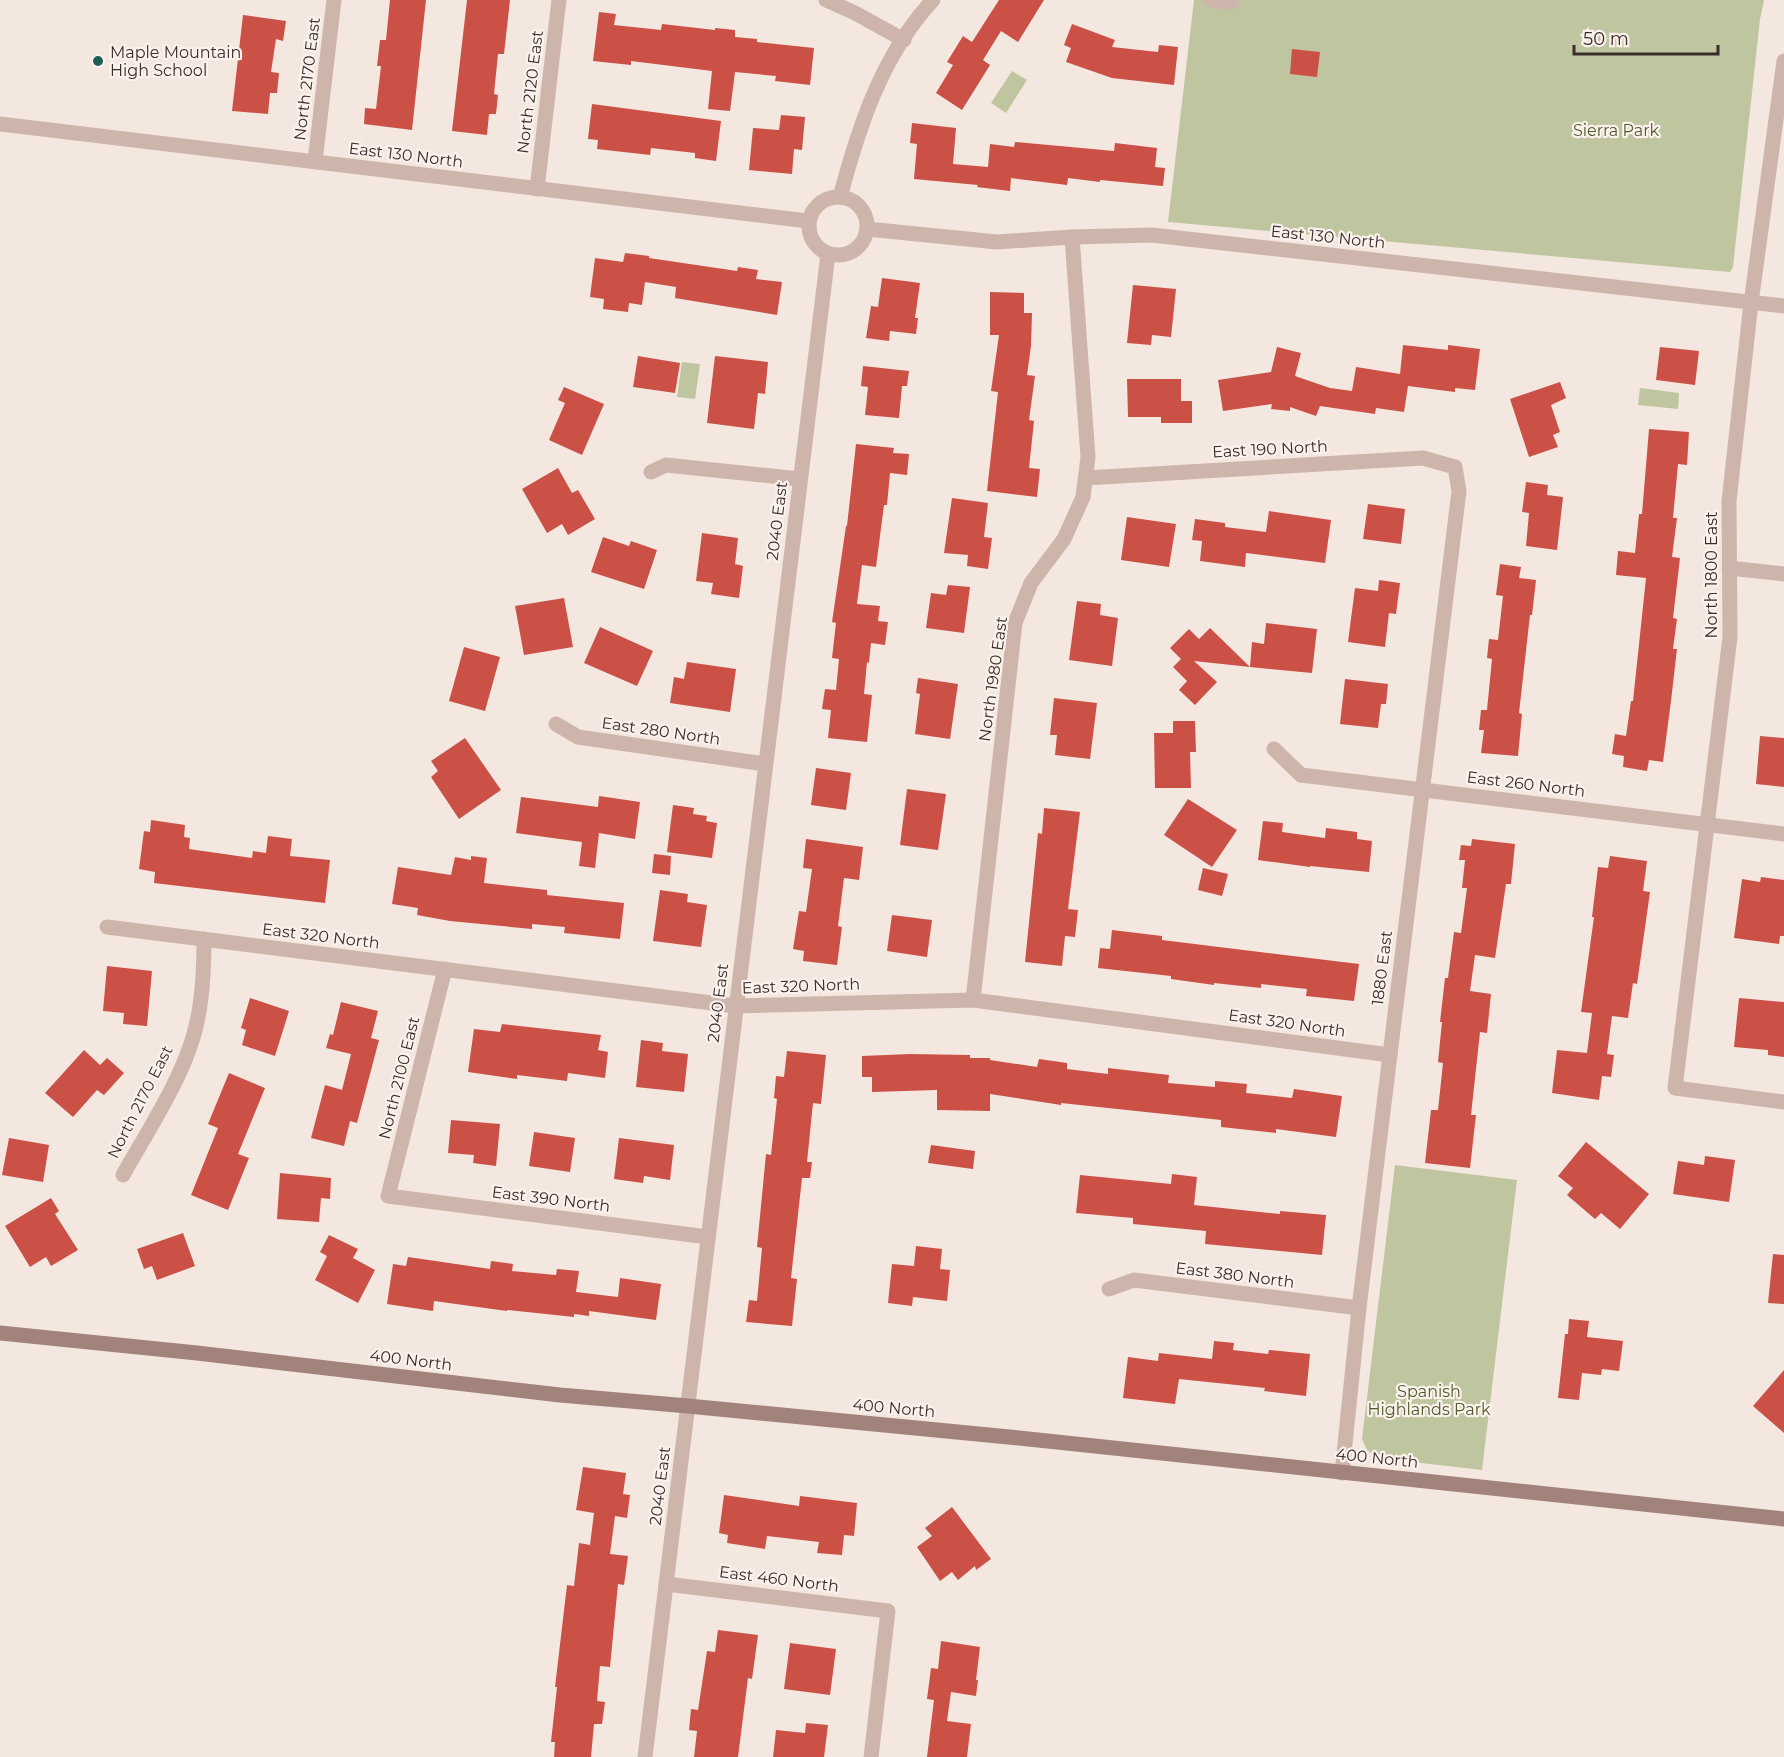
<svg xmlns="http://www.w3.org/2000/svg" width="1784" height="1757" font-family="Montserrat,sans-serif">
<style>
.green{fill:#bfc59f}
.building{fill:#cb5147}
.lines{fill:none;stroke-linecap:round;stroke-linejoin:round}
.minor{stroke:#ceb5ab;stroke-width:15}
.secondary{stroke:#a2837c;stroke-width:15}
.poi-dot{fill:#1d5f58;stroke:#fbf2ed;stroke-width:2}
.labels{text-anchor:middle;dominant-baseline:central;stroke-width:4.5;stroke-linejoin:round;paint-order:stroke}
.poi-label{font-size:16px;fill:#3b2d2a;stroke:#fbf2ed;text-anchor:start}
.street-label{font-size:16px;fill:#3b2d2a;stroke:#fbf2ed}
.park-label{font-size:16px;fill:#525b2d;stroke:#fbf2ed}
</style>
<rect width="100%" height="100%" fill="#f4e7e0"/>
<g class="green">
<polygon points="1194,0 1764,0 1760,19 1733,267 1730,272 1168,222"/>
<polygon points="1012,71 1027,80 1006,113 991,103"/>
<polygon points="682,362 700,364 695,399 677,397"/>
<polygon points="1640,388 1679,393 1678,409 1638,405"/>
<polygon points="1395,1165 1517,1180 1482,1470 1378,1458 1367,1450 1362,1439"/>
</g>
<g class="building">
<polygon points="390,0 426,0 412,130 364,124 365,108 376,109 381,66 377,66 380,40 386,40"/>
<polygon points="467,0 510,0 504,54 498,54 494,94 498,95 496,114 489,114 487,135 452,131"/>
<polygon points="999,0 1044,0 1018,42 1001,31 983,60 990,65 962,110 936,93 953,65 947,62 963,36 972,42"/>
<polygon points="599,12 616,14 614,25 661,30 662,24 715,30 715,28 735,30 735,37 757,39 757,42 814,48 810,85 775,81 776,76 735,72 730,111 708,109 712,71 631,61 631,65 593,61"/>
<polygon points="243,15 286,21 283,41 276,39 271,72 279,73 277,93 270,93 268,114 232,111"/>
<polygon points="1072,24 1115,40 1112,47 1158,52 1159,45 1178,47 1174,85 1112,78 1066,62 1071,48 1064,45"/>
<polygon points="1292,49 1320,52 1317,77 1290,74"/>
<polygon points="592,104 721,121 716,161 695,158 695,153 651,148 650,155 597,149 598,140 588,139"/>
<polygon points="781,115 805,117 802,150 794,149 792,174 749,170 753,128 779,130"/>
<polygon points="912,123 956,128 953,164 988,167 990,144 1014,147 1015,142 1114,151 1115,143 1157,148 1155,167 1165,168 1163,186 1100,180 1100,182 1068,178 1067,185 1011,178 1010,191 977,187 978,185 914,179 917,144 910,143"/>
<polygon points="625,253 649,256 649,258 737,271 738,267 758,270 756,279 782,282 777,315 675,298 676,287 645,282 642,305 629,303 628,312 603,309 604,299 590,297 595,258 623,262"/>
<polygon points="882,278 920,283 915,318 918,318 916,334 890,331 889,341 866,338 871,306 878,307"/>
<polygon points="1133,285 1176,289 1171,337 1152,335 1151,345 1127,343"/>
<polygon points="990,292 1024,293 1024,313 1032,313 1031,346 1027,375 1035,376 1029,420 1034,421 1029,468 1040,469 1037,497 987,491 998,392 991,391 999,335 990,335"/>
<polygon points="1403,345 1448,350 1448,345 1480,349 1475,390 1455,388 1455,392 1408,386 1404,412 1376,408 1375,414 1320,406 1316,416 1290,407 1290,411 1271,409 1272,404 1223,411 1218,380 1271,372 1277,347 1301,353 1295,376 1330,388 1352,391 1356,367 1400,374"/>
<polygon points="1660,347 1699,351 1695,385 1656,380"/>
<polygon points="638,356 680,363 675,393 633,387"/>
<polygon points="715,356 768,362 765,394 758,393 754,429 707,423"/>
<polygon points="863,366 909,371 907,386 902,386 899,418 865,415 868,387 861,386"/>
<polygon points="1127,379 1181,379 1181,401 1192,401 1192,423 1161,423 1161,417 1128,417"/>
<polygon points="1560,382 1566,398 1551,405 1560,432 1553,435 1558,447 1529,457 1510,399"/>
<polygon points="564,387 604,404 582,455 549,440 565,403 558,400"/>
<polygon points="1649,429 1689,432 1687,465 1678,464 1673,518 1677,518 1672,557 1680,558 1673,618 1677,619 1673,649 1677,649 1671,701 1663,762 1649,760 1647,771 1623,767 1624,756 1612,754 1615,734 1626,736 1631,701 1633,701 1646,578 1616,575 1618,551 1635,553 1639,514 1642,514"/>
<polygon points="856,444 894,448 893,453 909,454 907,475 890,473 887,505 884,505 876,567 862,565 857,604 880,606 878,621 888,622 885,645 871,643 869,663 867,662 864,694 872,695 867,742 828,738 831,710 822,709 825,689 836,690 839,659 832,658 836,623 832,622 846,526 847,526"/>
<polygon points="558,468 572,493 578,490 595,519 568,535 562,524 547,533 522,489"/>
<polygon points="1526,482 1548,485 1547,495 1563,497 1557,550 1526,546 1529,513 1522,512"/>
<polygon points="952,498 988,503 984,537 992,538 988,569 967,566 968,555 944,553"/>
<polygon points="1368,504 1405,509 1401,544 1363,539"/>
<polygon points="1269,511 1331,520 1325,563 1246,553 1245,567 1200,561 1202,541 1192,540 1195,519 1225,523 1225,527 1266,532"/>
<polygon points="1127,517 1176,524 1169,567 1121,560"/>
<polygon points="702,533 738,538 735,564 743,566 739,598 711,594 713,583 696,581"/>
<polygon points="603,537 629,546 631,541 657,550 644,589 591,572"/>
<polygon points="1500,564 1521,567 1519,578 1536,580 1532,615 1530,615 1519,713 1522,714 1518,756 1481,753 1484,730 1479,730 1481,710 1487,710 1492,659 1487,658 1489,639 1498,640 1503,596 1496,595"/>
<polygon points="1379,580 1400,583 1396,614 1389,613 1385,647 1348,642 1355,588 1378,591"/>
<polygon points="948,585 970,587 964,633 926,628 931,593 946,595"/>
<polygon points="564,598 573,647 524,655 515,606"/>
<polygon points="1077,601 1101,604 1100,615 1118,618 1112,666 1069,660"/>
<polygon points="1266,623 1317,629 1312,673 1250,667 1252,642 1264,644"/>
<polygon points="600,627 653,651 637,686 584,663"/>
<polygon points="1210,628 1250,667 1194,661 1217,682 1195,705 1179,690 1187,681 1173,667 1181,659 1170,648 1189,629 1199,639"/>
<polygon points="464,647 500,657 485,711 449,701"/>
<polygon points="687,662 736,669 730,712 670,703 674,677 684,679"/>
<polygon points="918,678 958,684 950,739 915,734 920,694 916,693"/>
<polygon points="1345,679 1388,684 1386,704 1381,704 1378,728 1340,724"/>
<polygon points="1054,698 1097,703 1090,759 1055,755 1057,735 1050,735"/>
<polygon points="1173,721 1195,721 1196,752 1190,752 1191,788 1155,788 1154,733 1173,733"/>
<polygon points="1760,736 1784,738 1784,787 1756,784"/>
<polygon points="465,738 501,790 459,819 431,777 438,771 431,761"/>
<polygon points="816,768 851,773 846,810 811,805"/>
<polygon points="907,789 946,794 938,850 900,845"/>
<polygon points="599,796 640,802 635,839 599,833 595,868 579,866 582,842 516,833 521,797 598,807"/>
<polygon points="1188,799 1237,830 1212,867 1164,835"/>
<polygon points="673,805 694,808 693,814 707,816 706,821 717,823 712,858 667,852"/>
<polygon points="1044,808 1080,812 1068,909 1078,910 1075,937 1065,936 1062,966 1025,962 1038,833 1042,834"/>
<polygon points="151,820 185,825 184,837 190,838 189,849 252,858 253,851 266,853 268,836 292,839 290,856 330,860 325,903 154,883 155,872 139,869 144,831 150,832"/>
<polygon points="1263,821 1283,823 1282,832 1325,838 1326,828 1357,832 1357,839 1372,841 1369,872 1310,866 1310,867 1258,860"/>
<polygon points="806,839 863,847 859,880 844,878 838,926 842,927 837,965 803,961 804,951 793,949 799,911 806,912 812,869 803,868"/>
<polygon points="1472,839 1515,844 1511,884 1506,884 1495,958 1475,955 1470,991 1491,994 1487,1033 1480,1032 1471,1115 1476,1115 1470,1168 1425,1163 1431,1110 1438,1110 1443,1063 1438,1062 1442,1022 1440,1022 1445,978 1448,978 1454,932 1461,933 1467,888 1462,888 1465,860 1459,860 1461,845 1471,846"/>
<polygon points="654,854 671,856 670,875 652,873"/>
<polygon points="471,856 487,858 484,883 547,890 547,895 624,903 620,939 564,933 565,927 532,924 532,929 450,921 417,915 418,908 392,904 398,867 451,875 455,857 471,860"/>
<polygon points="1610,856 1647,861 1643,891 1650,892 1637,984 1633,983 1628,1018 1612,1016 1607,1054 1614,1055 1611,1077 1602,1076 1599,1100 1552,1093 1557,1050 1587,1053 1592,1013 1581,1012 1594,917 1592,917 1598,867 1608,868"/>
<polygon points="1203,868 1228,874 1222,896 1198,890"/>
<polygon points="1761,877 1784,880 1784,936 1780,936 1779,944 1734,938 1742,879 1760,882"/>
<polygon points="660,890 688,894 687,902 707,905 701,947 653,941"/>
<polygon points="892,915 932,920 927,957 887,951"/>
<polygon points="1112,930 1162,936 1162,940 1359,964 1354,1001 1306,996 1307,989 1261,984 1261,988 1214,983 1214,985 1171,979 1171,976 1098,968 1100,948 1110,949"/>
<polygon points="107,966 152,971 147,1026 123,1024 124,1013 103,1011"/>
<polygon points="250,998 289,1011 275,1056 242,1045 246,1030 241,1028"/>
<polygon points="1739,998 1784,1002 1784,1057 1768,1055 1768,1050 1734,1047"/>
<polygon points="341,1002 378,1011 371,1038 379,1040 357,1123 350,1121 344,1146 311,1138 325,1085 342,1090 351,1054 326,1048 330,1034 333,1035"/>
<polygon points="502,1024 601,1035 598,1050 608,1052 605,1078 568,1073 567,1081 517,1075 517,1079 468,1072 474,1029 500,1032"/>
<polygon points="641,1040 663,1043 662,1051 688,1054 684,1092 636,1087"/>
<polygon points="84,1050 100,1065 107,1058 124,1073 104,1095 97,1090 73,1117 45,1093"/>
<polygon points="787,1051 826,1055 821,1104 813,1103 807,1162 812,1162 810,1178 802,1178 791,1278 797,1279 792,1326 746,1322 749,1300 757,1301 762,1248 757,1247 766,1154 771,1155 777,1099 774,1098 776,1076 784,1077"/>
<polygon points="910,1054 970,1055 970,1058 990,1058 990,1060 1037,1067 1039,1059 1067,1063 1067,1069 1108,1074 1108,1068 1169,1075 1168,1083 1215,1087 1215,1081 1247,1084 1246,1093 1292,1098 1294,1089 1342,1096 1336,1137 1276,1129 1276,1133 1221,1127 1221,1120 1061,1103 1061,1105 990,1094 990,1111 937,1110 937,1090 872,1092 872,1077 862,1077 862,1056"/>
<polygon points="229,1073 265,1088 238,1154 249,1158 228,1210 191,1195 218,1128 208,1124"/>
<polygon points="451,1120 500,1124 496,1166 473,1163 474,1155 448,1153"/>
<polygon points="534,1132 575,1138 570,1172 529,1166"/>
<polygon points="9,1138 49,1145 43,1182 2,1175"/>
<polygon points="619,1138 674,1145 670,1180 644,1176 643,1183 614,1179"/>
<polygon points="1586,1142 1649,1194 1620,1229 1601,1213 1595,1219 1567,1195 1573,1188 1558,1176"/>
<polygon points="931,1145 975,1151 973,1169 928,1163"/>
<polygon points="1705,1156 1735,1160 1729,1202 1673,1194 1678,1161 1704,1165"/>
<polygon points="280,1173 331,1178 330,1199 321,1198 319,1222 277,1219"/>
<polygon points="1172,1174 1197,1177 1194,1205 1280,1214 1280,1211 1326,1215 1322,1255 1205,1244 1206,1231 1133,1224 1133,1218 1076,1213 1080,1175 1171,1184"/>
<polygon points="51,1198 59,1211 55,1214 78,1250 51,1266 46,1257 30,1267 5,1226"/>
<polygon points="183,1233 195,1266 157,1280 152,1266 144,1269 137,1249"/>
<polygon points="329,1235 358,1249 353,1258 375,1270 358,1303 315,1280 327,1256 320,1252"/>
<polygon points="916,1246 942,1249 940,1269 950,1270 947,1301 913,1297 912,1306 888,1303 892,1264 914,1266"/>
<polygon points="1773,1254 1784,1255 1784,1304 1768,1303"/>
<polygon points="408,1257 490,1269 491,1261 513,1264 512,1271 556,1275 557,1269 579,1271 576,1292 618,1297 620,1278 661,1284 656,1320 589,1311 589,1316 574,1314 574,1317 507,1310 507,1311 434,1301 433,1311 387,1304 393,1264 406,1266"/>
<polygon points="1569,1319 1589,1321 1587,1337 1623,1341 1619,1371 1602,1369 1601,1375 1582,1373 1579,1400 1558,1398 1565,1334 1568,1334"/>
<polygon points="1214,1341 1234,1343 1233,1350 1268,1354 1269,1350 1310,1354 1306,1396 1264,1391 1265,1388 1179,1379 1175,1404 1123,1398 1128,1357 1158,1361 1159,1353 1212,1359"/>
<polygon points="1784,1370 1784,1433 1753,1406"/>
<polygon points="583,1467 626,1473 623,1494 630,1495 627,1518 615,1516 610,1554 628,1556 624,1585 618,1584 610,1667 600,1666 597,1701 605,1702 602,1724 594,1724 591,1757 554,1757 555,1742 551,1742 557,1687 555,1687 567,1585 574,1586 579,1543 590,1545 594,1513 576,1510"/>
<polygon points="724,1495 799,1506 800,1496 857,1503 854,1536 844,1535 842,1555 817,1553 819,1542 767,1536 765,1549 727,1543 728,1535 719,1533"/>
<polygon points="952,1507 991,1559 976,1570 975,1566 958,1580 952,1572 940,1581 917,1547 932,1536 925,1528"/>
<polygon points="718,1630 758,1635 752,1679 748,1678 738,1757 694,1757 697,1731 689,1730 691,1709 698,1710 707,1651 715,1652"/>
<polygon points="941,1641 980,1647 976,1680 978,1680 976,1696 951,1692 947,1721 971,1724 967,1757 927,1757 934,1700 927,1699 931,1668 938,1669"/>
<polygon points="790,1643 836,1649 830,1695 784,1689"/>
<polygon points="806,1723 828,1725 824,1757 773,1757 776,1730 805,1733"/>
</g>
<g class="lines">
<g class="minor">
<polyline points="826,0 855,13 904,40"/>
<polyline points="1211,0 1232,2"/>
<polyline points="1784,61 1751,303 1729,501 1730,637 1675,1088 1784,1102"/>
<polyline points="0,124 808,221"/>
<polyline points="315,161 334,0"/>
<polyline points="537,189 559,0"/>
<circle cx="838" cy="226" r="29"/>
<path d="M840 197C859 126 882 55 933 0"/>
<polyline points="867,229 997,242 1072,237 1152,235 1784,306"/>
<polyline points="651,472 666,465 800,479"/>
<polyline points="1086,478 1423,458 1455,467 1459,491 1359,1308 1342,1473"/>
<polyline points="1729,568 1784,574"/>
<polyline points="556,724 578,737 765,764"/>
<polyline points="1274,749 1301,775 1784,834"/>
<polyline points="107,927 736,1006 973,1000 1390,1055"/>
<polyline points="445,969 388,1196 708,1237"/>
<polyline points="973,1000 1015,623 1031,583 1064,539 1083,497 1088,457 1072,237"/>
<path d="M123 1175C147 1132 185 1075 196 1026 203 998 204 969 204 939"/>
<polyline points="1109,1289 1134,1280 1359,1308"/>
<polyline points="666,1584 888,1611 871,1757"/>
<polyline points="645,1757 828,254"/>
</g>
<polyline class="secondary" points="0,1333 197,1353 560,1395 688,1406 1019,1438 1784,1519"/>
</g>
<circle class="poi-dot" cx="98" cy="61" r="6"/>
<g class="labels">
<g class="poi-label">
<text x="110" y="52">Maple Mountain<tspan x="110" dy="18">High School</tspan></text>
</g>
<g class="street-label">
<text transform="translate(307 79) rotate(-83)">North 2170 East</text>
<text transform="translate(530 92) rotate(-83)">North 2120 East</text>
<text transform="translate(406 155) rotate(7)">East 130 North</text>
<text transform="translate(1328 237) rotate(6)">East 130 North</text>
<text transform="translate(1270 449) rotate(-3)">East 190 North</text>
<text transform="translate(777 521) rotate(-83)">2040 East</text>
<text transform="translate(1711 575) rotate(-90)">North 1800 East</text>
<text transform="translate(993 679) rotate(-82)">North 1980 East</text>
<text transform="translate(661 731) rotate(8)">East 280 North</text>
<text transform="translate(1526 784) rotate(7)">East 260 North</text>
<text transform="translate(321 936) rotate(7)">East 320 North</text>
<text transform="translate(1382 968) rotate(-83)">1880 East</text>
<text transform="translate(801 986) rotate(-2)">East 320 North</text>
<text transform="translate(718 1003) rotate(-83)">2040 East</text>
<text transform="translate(1287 1023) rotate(8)">East 320 North</text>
<text transform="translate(399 1078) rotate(-76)">North 2100 East</text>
<text transform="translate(140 1102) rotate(-63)">North 2170 East</text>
<text transform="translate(551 1199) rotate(7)">East 390 North</text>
<text transform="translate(1235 1275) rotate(7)">East 380 North</text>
<text transform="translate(411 1360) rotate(7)">400 North</text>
<text transform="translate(894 1408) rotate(5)">400 North</text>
<text transform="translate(1377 1458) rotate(6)">400 North</text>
<text transform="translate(660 1486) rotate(-83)">2040 East</text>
<text transform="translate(779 1579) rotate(7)">East 460 North</text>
</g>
<g class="park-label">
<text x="1616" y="130">Sierra Park</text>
<text x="1429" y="1391">Spanish<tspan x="1429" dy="18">Highlands Park</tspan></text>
</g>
</g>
<path d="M1574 45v9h144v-9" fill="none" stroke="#3b2d2a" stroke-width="3"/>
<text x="1583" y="45" font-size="18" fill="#3b2d2a" stroke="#fbf2ed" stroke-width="4.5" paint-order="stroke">50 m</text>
</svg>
